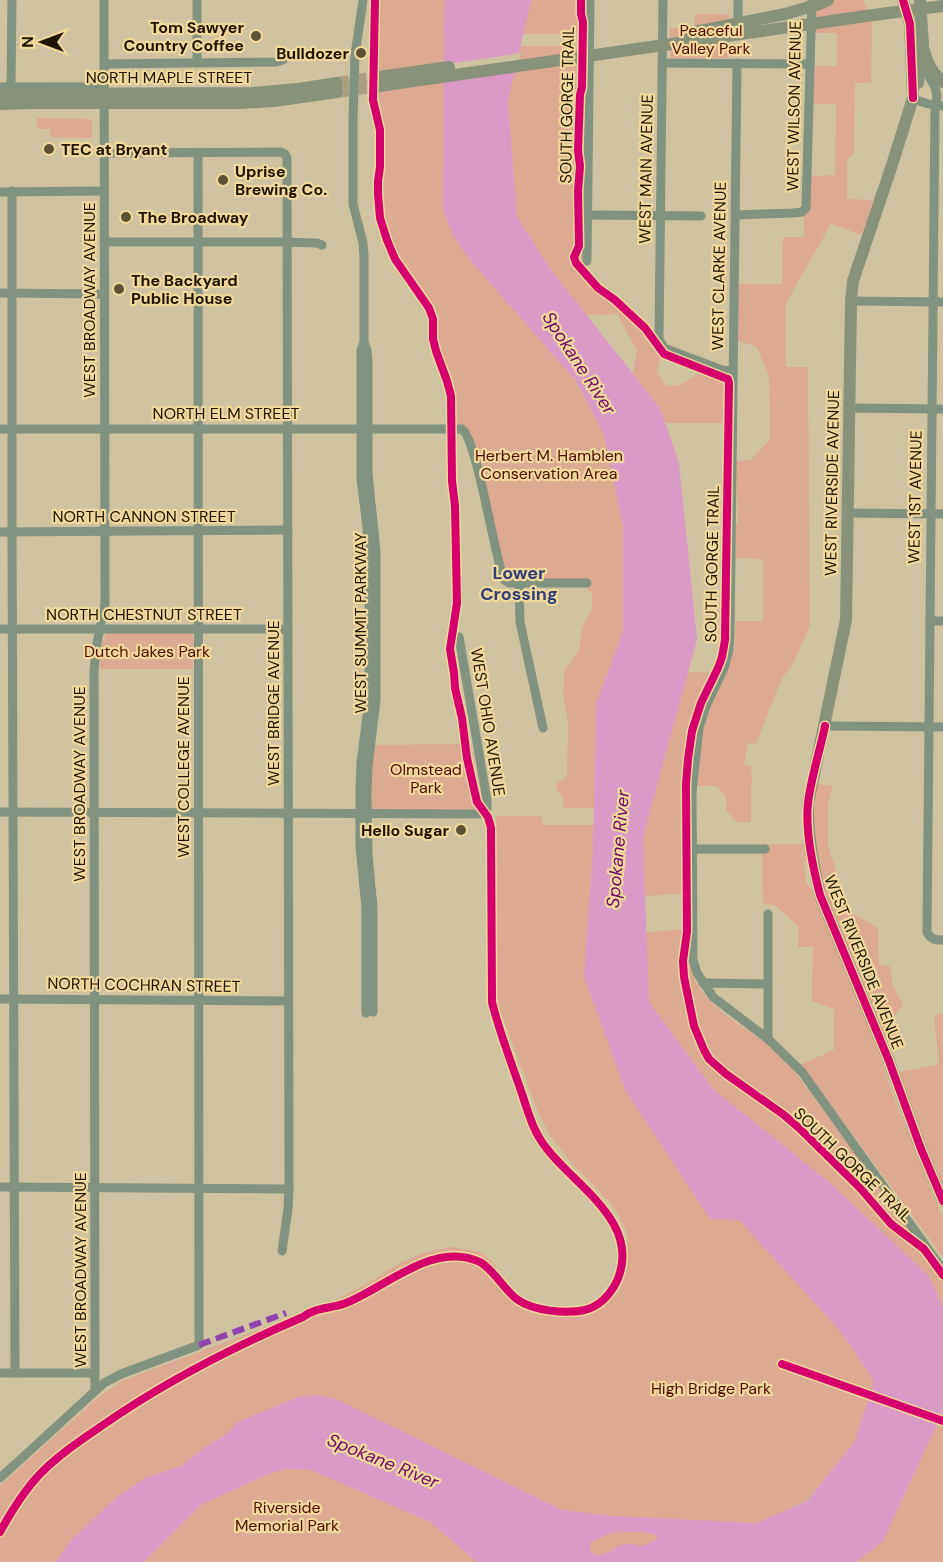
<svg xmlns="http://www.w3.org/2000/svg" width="943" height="1562" font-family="'DM Sans',sans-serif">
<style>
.green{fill:#dca993}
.water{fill:#d99ac6;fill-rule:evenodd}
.pier{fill:#cec2a1}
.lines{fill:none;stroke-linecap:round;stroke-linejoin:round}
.major-tunnel{stroke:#ab9f81;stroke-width:12;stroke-dasharray:12 6;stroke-linecap:butt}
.minor{stroke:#829280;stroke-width:9}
.major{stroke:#88927b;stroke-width:12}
.quiet{stroke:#8e44ad;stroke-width:6;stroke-dasharray:12 6;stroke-linecap:butt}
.cycleway-casing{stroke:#efd899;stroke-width:11}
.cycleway{stroke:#d6006c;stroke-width:8}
.poi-dot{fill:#5b5238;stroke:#efd899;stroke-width:2}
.labels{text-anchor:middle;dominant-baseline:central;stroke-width:4.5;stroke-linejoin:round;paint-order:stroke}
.poi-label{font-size:16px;font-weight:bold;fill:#1d1500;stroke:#efd899;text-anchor:start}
.park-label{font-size:16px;fill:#530c05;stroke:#efd899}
.street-label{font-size:16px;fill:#1d1500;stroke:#efd899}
.water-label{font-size:18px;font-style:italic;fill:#74066f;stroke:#efd899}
.neighbourhood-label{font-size:18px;font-weight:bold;fill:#303f79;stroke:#efd899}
</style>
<rect width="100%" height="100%" fill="#cec2a1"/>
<g class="green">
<polygon points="379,0 445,0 444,25 443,209 470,260 576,381 604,434 623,527 623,631 596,704 594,808 564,808 562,797 556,788 557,783 567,777 568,724 563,691 564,679 565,670 579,650 582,628 592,608 592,594 586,588 586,580 508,580 470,435 454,425 454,403 447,371 437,343 434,314 392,248 383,222 379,192"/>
<polygon points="531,0 590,0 589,34 522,34"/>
<polygon points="814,0 863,0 872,21 871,83 855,83 854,153 847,160 847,199 874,200 862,235 831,224 786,303 786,367 808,367 810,625 795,660 781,680 756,744 748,743 744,765 752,767 750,774 753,775 751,787 751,822 737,822 726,810 726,797 717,786 697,786 703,730 709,706 735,647 736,621 763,621 763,559 735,558 736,526 738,522 736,461 751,460 770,439 769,375 756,346 738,341 739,284 782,284 783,237 804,237 804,215 810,176 835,175 836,104 813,104 814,66 837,66 837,33 814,33"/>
<polygon points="695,14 729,14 729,58 670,58 670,28 694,28"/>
<polygon points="520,46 589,46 587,270 655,331 662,348 657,372 667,386 681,385 705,368 729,378 730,423 665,423 660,408 633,373 637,351 617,314 586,315 551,270 517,217 508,101"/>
<polygon points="37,118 92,119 92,138 50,137 50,129 37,129"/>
<path d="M107 633H193V669H100C100 657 99 643 107 633Z"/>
<path d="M688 672 716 673C707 693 697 713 694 734 685 786 689 841 690 893L645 896 643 837Z"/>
<polygon points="471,744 480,798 483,804 482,809 477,812 371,809 373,745"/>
<polygon points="817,784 833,786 828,804 828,845 841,888 852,913 878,928 879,965 890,966 892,984 903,1005 890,1021 899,1035 885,1042 822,886 811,819"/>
<polygon points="496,816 541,816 543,825 594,825 593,848 584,976 739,1219 842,1333 874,1381 855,1441 806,1501 757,1523 612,1516 562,1510 336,1399 317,1395 298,1397 238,1422 228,1433 204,1448 181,1466 145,1478 117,1497 71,1540 56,1562 0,1562 0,1486 96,1399 122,1381 287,1319 341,1297 367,1284 396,1265 423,1253 452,1247 480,1252 494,1263 501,1278 515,1297 530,1307 554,1312 576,1312 599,1307 614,1294 623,1276 627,1253 627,1234 616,1210 594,1185 572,1164 550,1135 540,1117 497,1002"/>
<polygon points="762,844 805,844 807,861 804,863 806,883 813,891 868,1020 895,1101 921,1163 932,1194 943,1217 943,1257 801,1064 834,1050 834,1009 812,1001 813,947 798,947 798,926 775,905 763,904"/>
<path d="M689 929C690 941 689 954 691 966 698 1004 741 1024 768 1045 775 1051 782 1058 789 1064L943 1272V1308L929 1276 829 1182 713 1089 649 1002 646 932Z"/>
<polygon points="943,1013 943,1195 895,1073 939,1064 934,1016"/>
<polygon points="943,1411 943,1562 856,1562 883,1541"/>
<polygon points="286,1469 311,1470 430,1522 477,1562 144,1562 201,1505 271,1473"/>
<polygon points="613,1532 644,1532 657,1535 657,1539 643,1546 629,1544 619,1545 612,1551 597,1556 590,1551 591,1542"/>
</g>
<path class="water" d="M445 0H531L508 101 517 217 551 270 660 408 679 463 697 639 643 837 649 1002 713 1089 829 1182 929 1276 943 1308V1411L883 1541 856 1562H477L430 1522 311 1470 286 1469 271 1473 201 1505 144 1562H56L71 1540 117 1497 145 1478 181 1466 204 1448 228 1433 238 1422 298 1397 317 1395 336 1399 562 1510 612 1516 757 1523 807 1501 855 1441 874 1381 842 1333 739 1220 710 1219 625 1090 584 976 593 848 596 704 623 631V527L604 434 576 381 470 260 453 235 443 209 444 25ZM613 1532H644L657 1535V1539L643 1546 629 1544 619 1545 612 1551 597 1556 590 1551 591 1542Z"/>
<polygon class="pier" points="521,53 517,71 441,81 441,65"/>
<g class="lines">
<g class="major-tunnel">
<polyline points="337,83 379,77"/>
<polyline points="337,92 379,86"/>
</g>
<g class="minor">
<polyline points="197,0 197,63"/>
<polyline points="363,0 355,55 353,119 353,204 363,243 364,255 364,342 361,350 361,479 367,527 369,564 369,701 361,762 360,792 360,846 366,908 366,1013"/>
<polyline points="663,0 659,339 664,348 722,370 733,371"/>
<polyline points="738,0 738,21"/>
<path d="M922 62C927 78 942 88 935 106L927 932C931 940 935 940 943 940"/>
<polyline points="663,63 810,64"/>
<polyline points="737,63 730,633 729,650 724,668 706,706 699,728 692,792 693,960 697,973 713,997 768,1039 802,1072 943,1270"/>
<polyline points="104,64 276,62 283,60"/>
<polyline points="0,87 104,87"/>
<polyline points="11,87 12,0"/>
<path d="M913 98C923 103 932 106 943 106"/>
<polyline points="104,153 280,152 285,154 287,158 289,1189 288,1209 282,1251"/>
<polyline points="12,191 12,532 15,1373"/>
<polyline points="0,192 104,191"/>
<polyline points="587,215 701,216"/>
<polyline points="736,215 793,213 802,212 806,208 812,0"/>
<polyline points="104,242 280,242 317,243 322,245"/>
<polyline points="587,261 590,0"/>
<polyline points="0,293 104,294"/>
<polyline points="851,301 943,302"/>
<polyline points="364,342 367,350 368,362 368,474 376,551 376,700 368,767 367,793 368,855 373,908 373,1012"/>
<polyline points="849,408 943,409"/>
<path d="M0 429H462C477 440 494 554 504 580L509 583H587"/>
<polyline points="848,513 943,514"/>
<polyline points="0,532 288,530"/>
<polyline points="519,583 520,622 543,728"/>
<polyline points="930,621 943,621"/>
<polyline points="0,629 288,629"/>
<polyline points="825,726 943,727"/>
<polyline points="0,812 480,814 487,808 487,800 459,637"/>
<polyline points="693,849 765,849"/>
<polyline points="703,983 768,984"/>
<polyline points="0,999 288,1001"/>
<polyline points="768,1039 768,914"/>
<polyline points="0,1187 289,1189"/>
<polyline points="0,1373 95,1373"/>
<polyline points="95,1390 94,670 97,643 105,604 104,0"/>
<polyline points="0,1478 104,1383 121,1374 199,1345 198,153"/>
</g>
<g class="major">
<path d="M903 0 910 24 913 98 892 165 853 281 851 301 846 620 808 803C807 834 813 865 820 895L889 1061 921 1149 943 1201"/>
<polyline points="685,34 785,14 820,4 828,0"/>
<path d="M924 50C927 63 933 74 943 82"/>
<polyline points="379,77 449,67"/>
<polyline points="918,83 923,44 920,0"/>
<polyline points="379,86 873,15 943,6"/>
<polyline points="0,94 252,93 298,89 337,83"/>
<polyline points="0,104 30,103 239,103 274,101 337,92"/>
</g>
<polyline class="quiet" points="199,1345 286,1313"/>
<defs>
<g id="cycleway">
<polyline points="581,0 581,14 583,22 582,87 580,95 578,151 580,166 578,191 579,246 574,257 576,263 598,288 615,300 645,328 664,354 725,378 728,379 729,383 725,640 722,657 718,668 701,703 692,731 688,759 686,784 687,932 683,961 684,977 694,1026 704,1050 709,1059 726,1074 784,1115 799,1128 860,1188 891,1224 924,1249 943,1275"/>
<polyline points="903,0 910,24 913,98"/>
<path d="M825 726C820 751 811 777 808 803 805 831 813 868 820 895L889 1061 921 1149 943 1201"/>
<polyline points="782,1364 943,1421"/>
<path d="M0 1532C11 1512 23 1492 39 1475 57 1456 81 1440 103 1425 166 1381 233 1347 303 1317 316 1307 330 1309 346 1303 385 1288 434 1240 480 1262 494 1270 505 1291 518 1300 534 1311 566 1314 585 1310 600 1306 610 1295 617 1281 644 1219 566 1182 540 1139 530 1124 526 1104 520 1088 510 1059 499 1031 492 1002L491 828 488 817 477 802 467 758 462 718 455 688 454 673 450 649 457 603 455 506 452 481 451 396 447 381 436 351 433 339V319L429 308 395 259 387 240 380 218 378 194V181L380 167V130L373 100 375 0"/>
</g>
</defs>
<use href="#cycleway" class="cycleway-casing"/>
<use href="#cycleway" class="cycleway"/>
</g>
<g class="poi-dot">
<circle cx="256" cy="36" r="6"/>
<circle cx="361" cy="53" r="6"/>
<circle cx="49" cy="149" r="6"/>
<circle cx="223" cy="180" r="6"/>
<circle cx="126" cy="217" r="6"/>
<circle cx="119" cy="289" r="6"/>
<circle cx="461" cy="830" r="6"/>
</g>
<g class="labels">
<g class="poi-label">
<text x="244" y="27" text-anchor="end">Tom Sawyer<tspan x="244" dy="18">Country Coffee</tspan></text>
<text x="349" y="53" text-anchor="end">Bulldozer</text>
<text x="61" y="149">TEC at Bryant</text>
<text x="235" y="171">Uprise<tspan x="235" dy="18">Brewing Co.</tspan></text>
<text x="138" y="217">The Broadway</text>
<text x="131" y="280">The Backyard<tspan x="131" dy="18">Public House</tspan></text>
<text x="449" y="830" text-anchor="end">Hello Sugar</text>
</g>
<g class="park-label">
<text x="711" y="30">Peaceful<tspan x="711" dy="18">Valley Park</tspan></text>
<text x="549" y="455">Herbert M. Hamblen<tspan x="549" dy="18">Conservation Area</tspan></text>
<text x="147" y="651">Dutch Jakes Park</text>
<text x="426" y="769">Olmstead<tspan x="426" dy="18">Park</tspan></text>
<text x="711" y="1388">High Bridge Park</text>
<text x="287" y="1507">Riverside<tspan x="287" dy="18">Memorial Park</tspan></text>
</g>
<g class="street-label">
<text x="169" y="77">NORTH MAPLE STREET</text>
<text transform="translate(567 105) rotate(-89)">SOUTH GORGE TRAIL</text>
<text transform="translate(794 106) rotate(-89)">WEST WILSON AVENUE</text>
<text transform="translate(646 169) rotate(-89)">WEST MAIN AVENUE</text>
<text transform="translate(719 266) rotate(-89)">WEST CLARKE AVENUE</text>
<text transform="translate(89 300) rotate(-90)">WEST BROADWAY AVENUE</text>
<text x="226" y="413">NORTH ELM STREET</text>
<text transform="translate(832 483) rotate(-89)">WEST RIVERSIDE AVENUE</text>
<text transform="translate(915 497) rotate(-89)">WEST 1ST AVENUE</text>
<text x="144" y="516">NORTH CANNON STREET</text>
<text transform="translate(712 564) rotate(-89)">SOUTH GORGE TRAIL</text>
<text x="144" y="614">NORTH CHESTNUT STREET</text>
<text transform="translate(360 623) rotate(-90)">WEST SUMMIT PARKWAY</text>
<text transform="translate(273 703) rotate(-90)">WEST BRIDGE AVENUE</text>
<text transform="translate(488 722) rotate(81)">WEST OHIO AVENUE</text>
<text transform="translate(183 767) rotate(-90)">WEST COLLEGE AVENUE</text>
<text transform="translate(79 784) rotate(-90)">WEST BROADWAY AVENUE</text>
<text transform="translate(864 962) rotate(68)">WEST RIVERSIDE AVENUE</text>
<text transform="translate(144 985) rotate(1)">NORTH COCHRAN STREET</text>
<text transform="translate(853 1165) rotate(44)">SOUTH GORGE TRAIL</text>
<text transform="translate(80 1270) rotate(-90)">WEST BROADWAY AVENUE</text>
</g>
<g class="water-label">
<text transform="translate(579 363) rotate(57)">Spokane River</text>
<text transform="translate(618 849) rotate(-85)">Spokane River</text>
<text transform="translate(383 1461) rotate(22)">Spokane River</text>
</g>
<g class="neighbourhood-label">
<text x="519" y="573">Lower<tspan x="519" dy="21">Crossing</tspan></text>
</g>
</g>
<g transform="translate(42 42) rotate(270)" stroke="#efd899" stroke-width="4.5" paint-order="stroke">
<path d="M0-4.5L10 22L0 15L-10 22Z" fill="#1d1500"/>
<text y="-9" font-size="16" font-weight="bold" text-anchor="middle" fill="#1d1500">N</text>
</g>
</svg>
